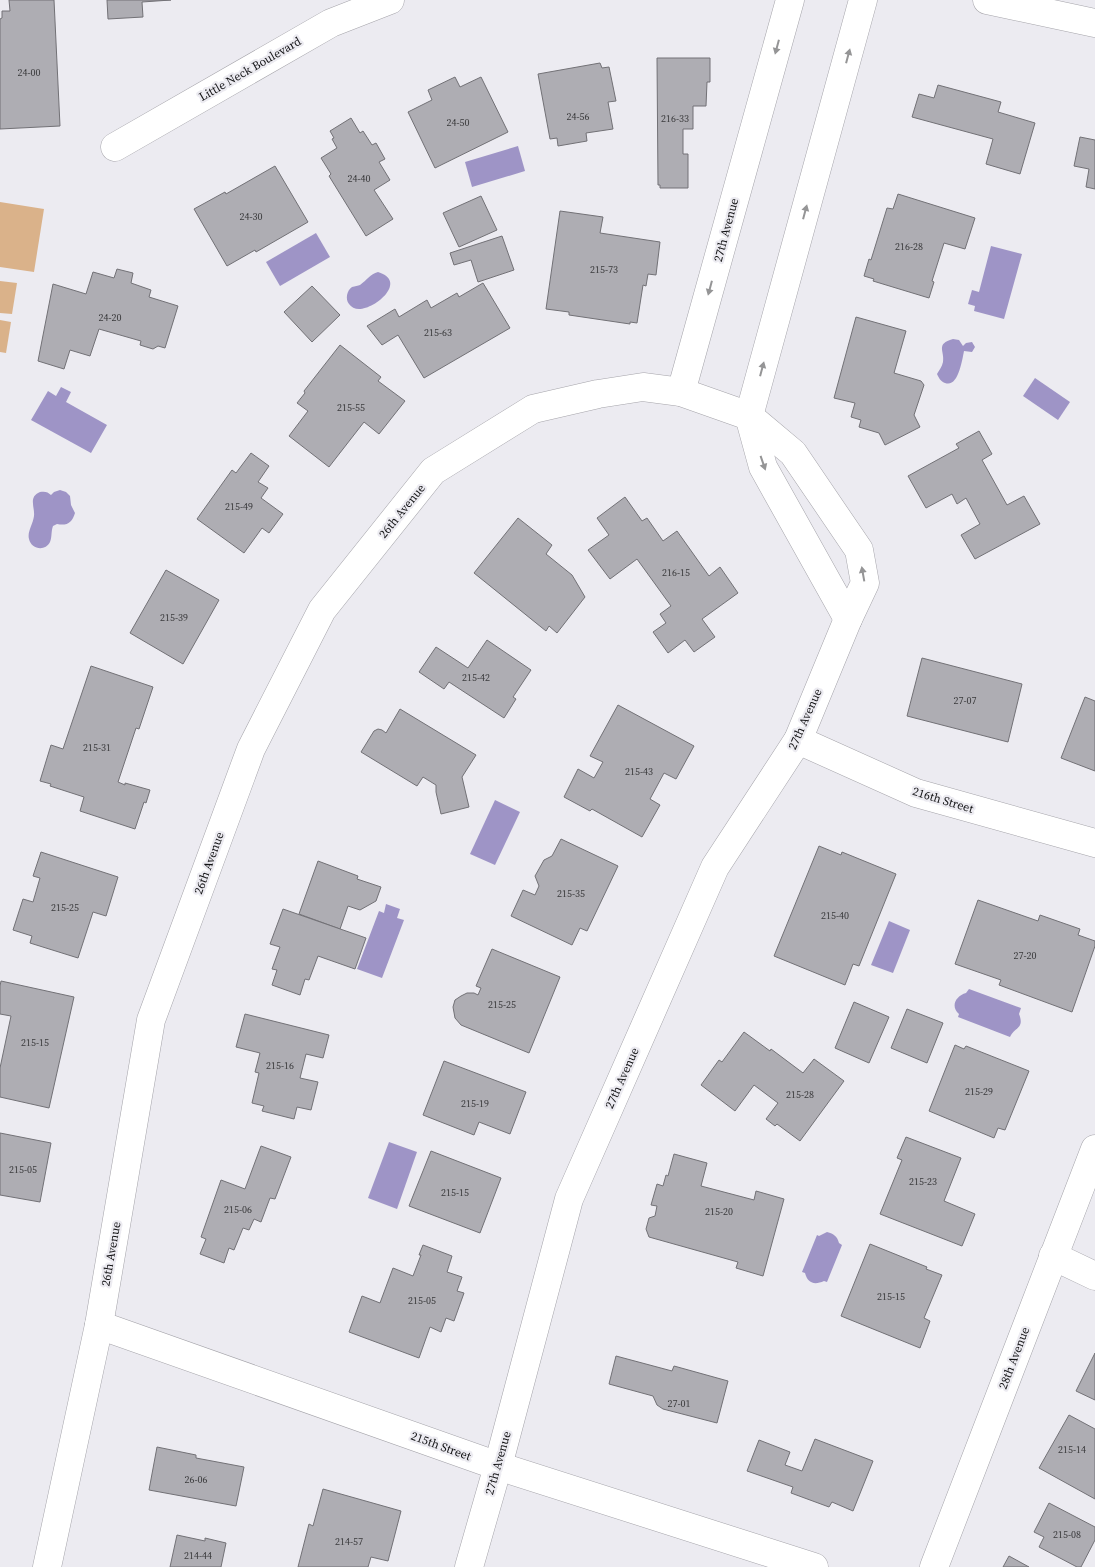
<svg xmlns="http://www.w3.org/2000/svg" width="1095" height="1567" font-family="'Source Serif 4',serif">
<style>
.green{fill:#dab28a}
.water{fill:#9e94c6}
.building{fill:#aeadb3;stroke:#727176}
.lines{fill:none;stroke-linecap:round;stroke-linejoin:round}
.minor-casing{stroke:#a5a4aa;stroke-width:29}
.minor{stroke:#fff;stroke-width:28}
.oneway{fill:#959596}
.labels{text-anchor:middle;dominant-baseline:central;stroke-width:4.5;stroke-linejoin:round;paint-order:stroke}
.number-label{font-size:10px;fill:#3a3a3c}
.street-label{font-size:12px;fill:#131315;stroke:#ecebf1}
</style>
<rect width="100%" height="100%" fill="#ecebf1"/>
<g class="green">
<polygon points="0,202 44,209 34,272 0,267"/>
<polygon points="0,281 17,283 12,314 0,313"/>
<polygon points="0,320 11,322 6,353 0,352"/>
</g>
<g class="water">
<polygon points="518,146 525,171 472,187 465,162"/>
<polygon points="316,233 330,257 280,286 266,262"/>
<polygon points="991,246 1022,254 1004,319 974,311 975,306 968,304 972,290 979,292"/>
<path d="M378 272C408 281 376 309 359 309 355 309 351 307 349 304 345 299 347 290 352 287 355 286 358 286 360 285 367 280 370 274 378 272Z"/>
<path d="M953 339 959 340 963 346 966 343 972 342 975 347 972 352 964 351C962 361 958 388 945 383 940 381 939 378 937 374 939 370 942 367 943 362 945 351 935 344 953 339Z"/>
<polygon points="1035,378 1070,402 1058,420 1023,396"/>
<polygon points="61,387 71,392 66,402 107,425 91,453 31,420 48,391 56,396"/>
<path d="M60 490 66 492 70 496 71 505 75 513C72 523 67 526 57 524L53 526C51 531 52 538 50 542 45 552 31 549 29 539 27 532 33 524 34 516 35 507 28 497 40 492 45 491 48 492 51 495L54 492Z"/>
<polygon points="495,800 520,812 495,865 470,854"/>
<polygon points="386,904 400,909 397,918 404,920 382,978 357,969 379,911 384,913"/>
<polygon points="889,921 910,930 893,973 871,965"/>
<path d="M969 989 1021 1008 1019 1014C1025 1029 1014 1027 1010 1037L958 1017 959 1014C950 1006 956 996 966 993Z"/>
<polygon points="389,1142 417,1152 397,1209 368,1198"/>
<path d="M827 1232C834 1234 837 1236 839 1243L842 1245 827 1282 824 1281C815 1285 808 1284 805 1273L802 1272 817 1235 819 1236Z"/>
</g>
<g class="building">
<polygon points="9,0 54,0 60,126 0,129 0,19 2,18 2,11 10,11"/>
<polygon points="107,0 171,0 142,2 143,17 108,19"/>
<polygon points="657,58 710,58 710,82 707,82 706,106 693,106 693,129 683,129 683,154 688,154 688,188 660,188 660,185 658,185"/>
<polygon points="600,63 602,68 609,67 616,101 608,102 613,129 586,133 587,141 558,146 557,138 550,139 538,74"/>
<polygon points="455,77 460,87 481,77 508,132 435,168 408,112 432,100 428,90"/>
<polygon points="938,85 1001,102 998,112 1035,123 1020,174 986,164 993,139 912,117 919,94 934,98"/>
<polygon points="351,118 360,133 363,131 372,145 376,143 385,159 379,162 390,180 374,190 393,219 366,236 329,176 331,174 321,158 337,148 332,139 334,138 330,131"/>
<polygon points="1080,137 1095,140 1095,189 1086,187 1089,169 1074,166"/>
<polygon points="275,166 308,222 256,252 255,250 227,266 194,209 225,192 226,194"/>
<polygon points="898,194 975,218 965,249 944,243 932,281 934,282 929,298 873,281 874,279 864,276 869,259 871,260 887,208 893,209"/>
<polygon points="481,196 497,230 459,247 443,213"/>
<polygon points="560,211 603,217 600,233 660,242 656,275 648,274 646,286 643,285 637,323 630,322 630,324 569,315 569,312 546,309"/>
<polygon points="502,236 514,270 478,282 471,260 454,265 450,253"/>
<polygon points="117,269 133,273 131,283 151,290 149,297 178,306 165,348 158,346 153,349 140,345 141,341 99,329 90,356 70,350 64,369 38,361 53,284 86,294 93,272 114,278"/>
<polygon points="483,283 510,328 424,378 398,335 382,345 367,326 395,309 399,317 427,300 431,308 457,293 459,297"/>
<polygon points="312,286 340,315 312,342 284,312"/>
<polygon points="856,317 906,331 894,373 921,381 924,385 914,415 920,427 885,445 879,433 859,427 861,420 851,417 855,403 834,398"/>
<polygon points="340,345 381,377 378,381 405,401 379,434 364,422 329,467 289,436 308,411 297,403 305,393 304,391"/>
<polygon points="979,431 992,454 982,460 1007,505 1024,496 1040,524 975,559 961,535 980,524 966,498 957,504 952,494 926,508 908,476 959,448 956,444"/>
<polygon points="251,453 269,466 258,482 268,488 261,498 283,514 269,533 262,528 244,553 197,519 232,470 236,473"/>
<polygon points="625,497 642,521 647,518 663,541 677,531 709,576 720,567 738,593 702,619 715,637 694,652 685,640 668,653 653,632 666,623 660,614 671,606 637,559 610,579 588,550 609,535 597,518"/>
<polygon points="518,518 552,545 546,554 572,575 585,597 557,633 549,626 546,631 474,573"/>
<polygon points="166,570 219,600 183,664 130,633"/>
<polygon points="487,640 531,670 513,697 516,699 504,718 449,682 444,689 419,672 436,647 468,668"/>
<polygon points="922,658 1022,684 1008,742 907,716"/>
<polygon points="91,666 153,687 139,729 136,728 118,782 125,785 125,783 150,790 146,803 144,802 135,829 80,811 84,797 50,786 51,784 40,781 51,745 63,749"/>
<polygon points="1085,697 1095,701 1095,771 1061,758"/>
<polygon points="618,705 694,746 676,779 664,773 650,799 660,805 642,837 592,809 590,811 564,797 578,769 594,778 603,762 590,756"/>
<polygon points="400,709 476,755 462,777 469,807 441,814 436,792 436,785 423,777 417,786 361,752 374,731 378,729 382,730 386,733"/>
<polygon points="561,839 618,866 587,931 580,928 572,945 511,916 523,890 535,895 539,886 535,876 544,860 552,856"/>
<polygon points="819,846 841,855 842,852 896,874 859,966 853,964 845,985 774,956"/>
<polygon points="41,852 118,877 106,916 93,912 78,958 30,943 32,936 13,930 23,899 33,902 40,878 33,876"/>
<polygon points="318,861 358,876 357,879 381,887 376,901 360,910 348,906 340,929 299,914"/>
<polygon points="978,900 1038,921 1040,915 1080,929 1078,935 1095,941 1095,946 1072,1012 999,985 1001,980 955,964"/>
<polygon points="283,909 366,938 355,969 318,956 309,980 305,979 300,995 272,985 277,970 272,969 280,947 270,944"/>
<polygon points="492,949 560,977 529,1053 461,1025 455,1018 453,1007 455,1000 461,996 467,993 474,993 478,995 481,988 476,986"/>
<polygon points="1,981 74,997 49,1108 0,1097 0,1068 11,1016 0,1014 0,986"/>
<polygon points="854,1002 889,1017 869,1063 835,1048"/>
<polygon points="907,1009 943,1023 927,1063 891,1048"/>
<polygon points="245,1014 329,1035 323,1058 306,1054 300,1078 318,1082 311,1110 297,1107 294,1119 262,1111 264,1106 252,1103 259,1073 255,1072 260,1053 236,1047"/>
<polygon points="744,1032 770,1051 771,1049 803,1073 814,1059 844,1081 800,1141 777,1124 775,1126 766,1119 778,1103 754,1085 735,1111 701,1085 719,1060 722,1062"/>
<polygon points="955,1045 964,1049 966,1046 1029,1071 1005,1130 998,1128 994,1138 929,1111"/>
<polygon points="444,1061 526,1092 510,1134 479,1122 474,1135 423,1115"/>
<polygon points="0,1133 51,1143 40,1202 0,1195"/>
<polygon points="906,1137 961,1158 944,1201 975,1214 962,1246 880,1214 902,1160 897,1158"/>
<polygon points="261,1146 291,1157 275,1199 270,1198 261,1222 254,1219 249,1230 243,1228 234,1250 229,1248 224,1263 200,1254 206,1239 201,1237 221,1180 245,1189"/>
<polygon points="431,1151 501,1178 480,1233 409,1206"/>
<polygon points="674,1154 707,1163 701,1186 754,1200 756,1191 784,1199 763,1276 736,1268 738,1262 649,1237 646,1229 649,1218 655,1216 657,1206 651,1205 657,1184 663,1186 666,1175 668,1176"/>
<polygon points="870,1244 927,1267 926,1269 942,1275 924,1318 930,1321 920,1348 841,1316"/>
<polygon points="423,1245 452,1256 447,1272 462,1277 457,1291 464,1293 454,1321 446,1318 441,1332 430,1327 419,1358 349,1332 362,1296 380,1303 393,1268 413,1276 421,1255 419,1255"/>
<polygon points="1095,1353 1095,1400 1076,1391"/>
<polygon points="616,1356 672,1371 674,1366 728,1381 717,1423 663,1409 657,1405 653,1396 609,1384"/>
<polygon points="1069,1415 1095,1429 1095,1499 1039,1468"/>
<polygon points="815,1439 873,1461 853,1511 832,1502 829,1507 791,1493 793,1487 747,1471 759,1440 790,1452 785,1465 802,1471"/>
<polygon points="157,1447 196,1455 196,1458 244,1467 236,1506 149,1490"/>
<polygon points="323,1489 401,1511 388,1561 371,1557 368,1567 298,1567 309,1524 313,1526"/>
<polygon points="1049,1503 1095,1527 1095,1540 1081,1567 1077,1567 1039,1547 1044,1537 1034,1532"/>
<polygon points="177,1535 205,1541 205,1538 226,1543 221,1567 170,1567"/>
<polygon points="1009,1556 1029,1567 1003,1567"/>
</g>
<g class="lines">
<defs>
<g id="minor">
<polyline points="987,0 1095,23"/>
<polyline points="115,147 331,23 390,0"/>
<polyline points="681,392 790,0"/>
<polyline points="848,619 763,467 749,416 863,0"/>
<polyline points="798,740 916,793 1095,843"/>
<polyline points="1053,1256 1095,1276"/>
<polyline points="99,1325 498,1466 814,1567"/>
<polyline points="47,1567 99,1325 151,1020 251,749 322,610 433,471 533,409 598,394 643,387 681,392 749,416 793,453 859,550 865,583 848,619 798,740 715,867 569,1199 498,1466 469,1567"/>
<polyline points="934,1567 1095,1149"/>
</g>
</defs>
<use href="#minor" class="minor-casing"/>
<use href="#minor" class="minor"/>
</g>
<defs><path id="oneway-solid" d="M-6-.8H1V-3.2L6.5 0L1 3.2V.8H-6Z" transform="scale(1.25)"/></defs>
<g class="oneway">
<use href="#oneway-solid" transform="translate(777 47) rotate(105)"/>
<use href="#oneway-solid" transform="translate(848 56) rotate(-75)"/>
<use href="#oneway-solid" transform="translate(805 212) rotate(-75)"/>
<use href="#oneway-solid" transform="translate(710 288) rotate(105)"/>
<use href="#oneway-solid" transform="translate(762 369) rotate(-75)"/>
<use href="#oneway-solid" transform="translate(763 463) rotate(71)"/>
<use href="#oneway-solid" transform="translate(863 574) rotate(-100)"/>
</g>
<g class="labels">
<g class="number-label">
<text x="29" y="72">24-00</text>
<text x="578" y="116">24-56</text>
<text x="675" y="118">216-33</text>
<text x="458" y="122">24-50</text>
<text x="359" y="178">24-40</text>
<text x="251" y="216">24-30</text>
<text x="909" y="246">216-28</text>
<text x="604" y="269">215-73</text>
<text x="110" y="317">24-20</text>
<text x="438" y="332">215-63</text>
<text x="351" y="407">215-55</text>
<text x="239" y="506">215-49</text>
<text x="676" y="572">216-15</text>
<text x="174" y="617">215-39</text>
<text x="476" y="677">215-42</text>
<text x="965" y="700">27-07</text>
<text x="97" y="747">215-31</text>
<text x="639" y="771">215-43</text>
<text x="571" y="893">215-35</text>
<text x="65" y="907">215-25</text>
<text x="835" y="915">215-40</text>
<text x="1025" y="955">27-20</text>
<text x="502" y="1004">215-25</text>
<text x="35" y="1042">215-15</text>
<text x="280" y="1065">215-16</text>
<text x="979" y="1091">215-29</text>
<text x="800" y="1094">215-28</text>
<text x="475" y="1103">215-19</text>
<text x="23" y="1169">215-05</text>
<text x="923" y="1181">215-23</text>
<text x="455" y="1192">215-15</text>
<text x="238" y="1209">215-06</text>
<text x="719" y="1211">215-20</text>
<text x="891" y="1296">215-15</text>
<text x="422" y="1300">215-05</text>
<text x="679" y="1403">27-01</text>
<text x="1072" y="1449">215-14</text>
<text x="196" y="1479">26-06</text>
<text x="1067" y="1534">215-08</text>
<text x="349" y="1541">214-57</text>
<text x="198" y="1555">214-44</text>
</g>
<g class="street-label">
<text transform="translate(250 69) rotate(-30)">Little Neck Boulevard</text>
<text transform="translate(726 230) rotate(-75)">27th Avenue</text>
<text transform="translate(402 511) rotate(-51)">26th Avenue</text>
<text transform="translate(805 719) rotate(-66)">27th Avenue</text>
<text transform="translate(943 800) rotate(17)">216th Street</text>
<text transform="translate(209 863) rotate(-70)">26th Avenue</text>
<text transform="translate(622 1078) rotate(-66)">27th Avenue</text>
<text transform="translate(111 1254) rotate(-80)">26th Avenue</text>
<text transform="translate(1014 1358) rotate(-69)">28th Avenue</text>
<text transform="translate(441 1446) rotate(20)">215th Street</text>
<text transform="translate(498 1463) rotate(-74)">27th Avenue</text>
</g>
</g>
</svg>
